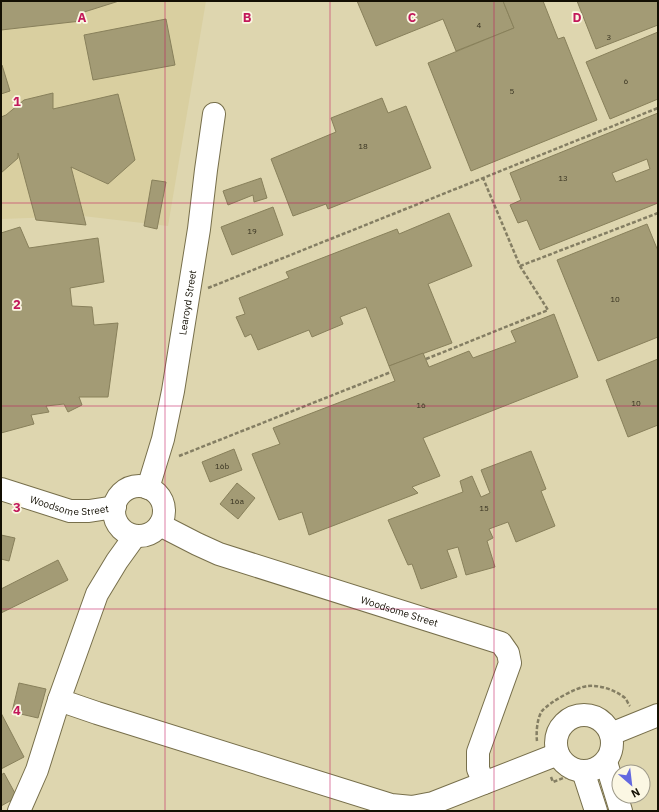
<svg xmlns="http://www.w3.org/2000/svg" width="659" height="812" font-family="'IBM Plex Sans',sans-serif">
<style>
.built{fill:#d9cfa0}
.building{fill:#a39b75;stroke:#88805b;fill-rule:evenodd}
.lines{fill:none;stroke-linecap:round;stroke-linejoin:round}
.minor-casing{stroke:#776f4b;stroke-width:24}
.path{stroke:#847e63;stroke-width:2.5;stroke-dasharray:4 2;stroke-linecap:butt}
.minor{stroke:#fff;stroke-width:22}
.grid{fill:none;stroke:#c2185b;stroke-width:1;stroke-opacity:0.55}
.labels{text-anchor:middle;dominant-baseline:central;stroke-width:3.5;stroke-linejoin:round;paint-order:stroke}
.number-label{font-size:8px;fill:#373220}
.street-label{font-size:10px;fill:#130f03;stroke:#fbf7e3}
.grid-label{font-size:13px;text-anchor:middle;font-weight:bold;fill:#c2185b;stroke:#fbf7e3;stroke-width:3.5;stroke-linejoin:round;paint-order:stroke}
</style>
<rect width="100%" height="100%" fill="#ded6af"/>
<polygon class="built" points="1,1 206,1 168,226 83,216 1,219"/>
<g class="building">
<polygon points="1,1 119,1 81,13 81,21 1,30"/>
<polygon points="357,1 503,1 514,28 456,51 443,19 376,46"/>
<polygon points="503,1 543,1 558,39 564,37 597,120 471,171 428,63 514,28"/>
<polygon points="577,1 658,1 658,25 596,49"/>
<polygon points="166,19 175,65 93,80 84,35"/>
<polygon points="658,32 658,99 610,119 586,62"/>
<polygon points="1,65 2,65 10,91 1,94"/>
<polygon points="53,93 53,109 118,94 135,160 108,184 71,167 86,225 36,220 18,153 18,158 1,173 1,117 6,115 24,100"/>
<polygon points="382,98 388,113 406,106 431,168 328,209 326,204 293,216 271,159 336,132 331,118"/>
<path d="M658 113V203L540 250 527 220 518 223 510 205 521 200 510 173ZM647 159 650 169 616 182 612 173Z"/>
<polygon points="261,178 267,198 254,202 253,195 228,205 223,191"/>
<polygon points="152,180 166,182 157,229 144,226"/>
<polygon points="273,207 283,235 232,255 221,227"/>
<polygon points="449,213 472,266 428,284 452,343 389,366 366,307 340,317 343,324 312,337 309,330 258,350 251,334 245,337 236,317 245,314 239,298 289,278 286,272 397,229 399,234"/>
<polygon points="647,224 658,251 658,337 598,361 557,260"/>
<polygon points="20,227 29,248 98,238 104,282 70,288 72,306 92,307 94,325 118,323 108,397 79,397 82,405 68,412 64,404 46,406 49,412 31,415 34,424 1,433 1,233"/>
<polygon points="554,314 578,377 423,438 440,476 412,487 418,493 309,535 302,512 279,520 252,454 280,444 273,428 395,381 389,366 423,353 429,367 469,351 473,358 516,342 511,331"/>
<polygon points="658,359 658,425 628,437 606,380"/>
<polygon points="234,449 242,470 210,482 202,462"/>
<polygon points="531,451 546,489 541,491 555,526 516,542 508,522 489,529 493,538 487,541 495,567 466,575 458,547 447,550 457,577 421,589 412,564 408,565 388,520 463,492 460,481 472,476 481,497 490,493 481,470"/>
<polygon points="237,483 255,498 238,519 220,504"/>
<polygon points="1,535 15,538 9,561 1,559"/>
<polygon points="58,560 68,580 1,613 1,589"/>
<polygon points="19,683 46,689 38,718 12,712"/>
<polygon points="1,713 24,757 1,769"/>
<polygon points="4,773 17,797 1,806 1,775"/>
</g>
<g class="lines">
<defs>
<g id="minor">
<circle cx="139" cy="511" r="25"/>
<path id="s1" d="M148 488 163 439 173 391 199 229 206 170 214 114"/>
<path id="s2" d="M1 489 70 511H89L115 507"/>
<path id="s3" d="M160 525 197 544 219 554 501 643 508 653 510 663 478 752V769L484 783"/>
<polyline points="59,700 97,713 391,805 412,807 433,803 558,754"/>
<circle cx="584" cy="743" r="28"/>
<polyline points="611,734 658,715"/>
<polyline points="606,762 621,811"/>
<polyline points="583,771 596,811"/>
<polyline points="19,811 37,770 59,700 97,594 117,561 135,536"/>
</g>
</defs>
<use href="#minor" class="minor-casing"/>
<g class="path">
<polyline points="520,266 658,213"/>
<polyline points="208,288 658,108"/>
<polyline points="426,359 548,310 520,266 483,178"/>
<polyline points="179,456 391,372"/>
<path d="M537 741C536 733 537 718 542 711 550 702 576 687 588 686 601 685 615 690 625 698 627 700 628 704 630 706"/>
<polyline points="551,777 553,782 566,777"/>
</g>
<use href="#minor" class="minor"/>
</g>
<path class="grid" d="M165 1V811M330 1V811M494 1V811M1 203H658M1 406H658M1 609H658"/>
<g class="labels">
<g class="number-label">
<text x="479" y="25">4</text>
<text x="609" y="37">3</text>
<text x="626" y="81">6</text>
<text x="512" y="91">5</text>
<text x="363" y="146">18</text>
<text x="563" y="178">13</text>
<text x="252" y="231">19</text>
<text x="615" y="299">10</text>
<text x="636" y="403">10</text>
<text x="421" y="405">16</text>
<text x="222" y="466">16b</text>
<text x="237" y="501">16a</text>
<text x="484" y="508">15</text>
</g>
<g class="street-label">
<text stroke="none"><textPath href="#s1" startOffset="190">Learoyd Street</textPath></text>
<text stroke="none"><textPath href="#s2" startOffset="71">Woodsome Street</textPath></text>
<text stroke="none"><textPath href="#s3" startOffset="255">Woodsome Street</textPath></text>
</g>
</g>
<g class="grid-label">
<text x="82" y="22">A</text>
<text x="247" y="22">B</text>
<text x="412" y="22">C</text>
<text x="577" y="22">D</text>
<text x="17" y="106">1</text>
<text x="17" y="309">2</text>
<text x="17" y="512">3</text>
<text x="17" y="715">4</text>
</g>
<rect width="659" height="812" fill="none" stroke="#130f03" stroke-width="4"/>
<g transform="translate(631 784) rotate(152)"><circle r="19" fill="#fbf7e3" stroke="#9e9a89"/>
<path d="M0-3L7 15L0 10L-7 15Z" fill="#6368e0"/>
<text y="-6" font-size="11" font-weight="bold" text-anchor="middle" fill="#130f03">N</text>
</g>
</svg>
